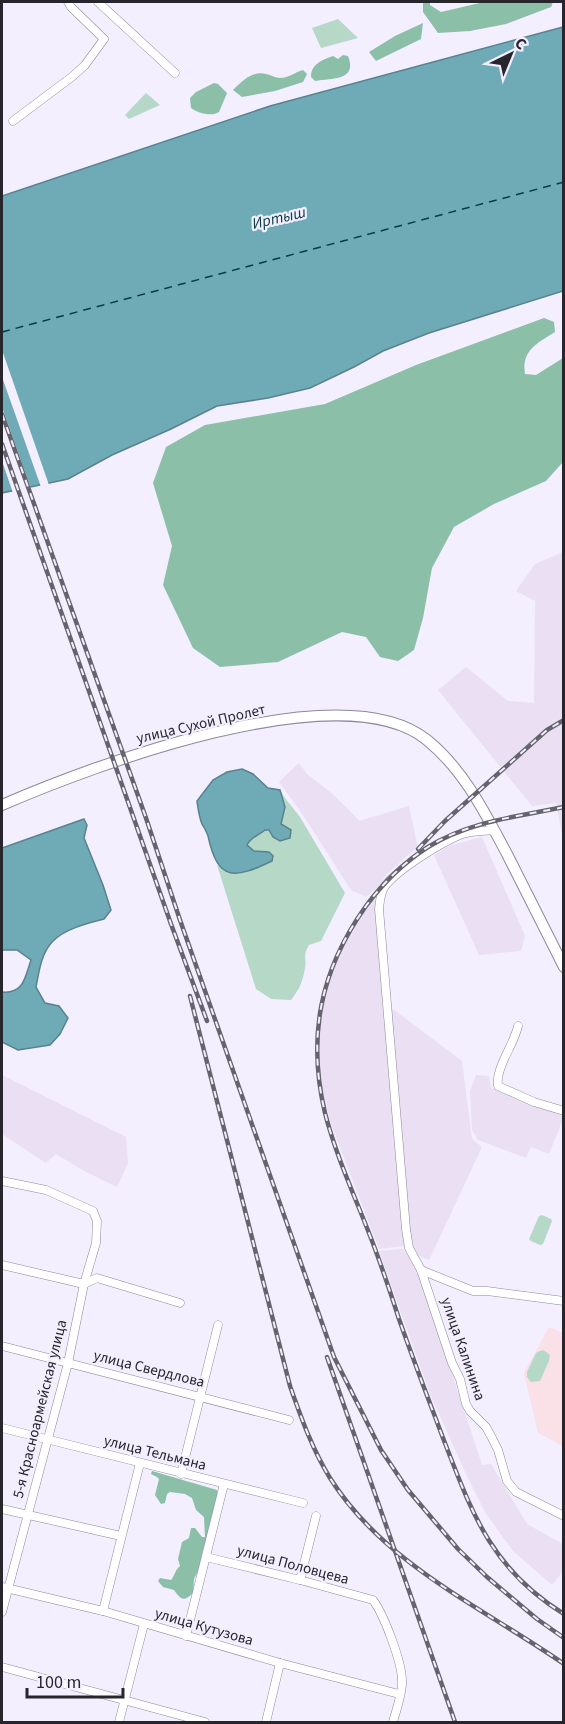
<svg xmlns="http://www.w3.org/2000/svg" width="565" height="1724" font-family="'Source Sans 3',sans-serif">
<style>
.industrial{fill:#eadff3}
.education{fill:#fae0e7}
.green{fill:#b5d8c7}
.forest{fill:#8bbfa7}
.water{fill:#6faab7;stroke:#5a828e;stroke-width:1.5}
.pier{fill:#f3efff}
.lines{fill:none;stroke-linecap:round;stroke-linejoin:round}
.ferry{stroke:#043d48;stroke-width:1.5;stroke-dasharray:8 6;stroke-linecap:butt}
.street-casing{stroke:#8d889a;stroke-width:9}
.secondary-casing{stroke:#8d889a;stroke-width:12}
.street{stroke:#fff;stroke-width:8}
.secondary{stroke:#fff;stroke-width:10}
.rail-casing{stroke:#65636c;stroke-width:4.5}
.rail{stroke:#f3efff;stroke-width:2;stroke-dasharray:7;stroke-linecap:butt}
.labels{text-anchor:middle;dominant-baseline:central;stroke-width:4.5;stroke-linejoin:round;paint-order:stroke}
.street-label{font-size:15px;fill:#28262d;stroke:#f3efff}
.water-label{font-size:16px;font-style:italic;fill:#043d48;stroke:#f3efff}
</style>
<rect width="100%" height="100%" fill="#f3efff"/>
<g class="industrial">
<polygon points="563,552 563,840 556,803 532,806 438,690 466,667 508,701 534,703 535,601 516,591 535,564"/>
<polygon points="299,763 307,774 329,791 350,811 359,821 409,806 417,844 416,848 385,876 380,885 366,897 351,890 303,815 279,782"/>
<polygon points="482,837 525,936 521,951 479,955 434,855 448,846"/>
<polygon points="373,900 377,901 385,1003 462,1061 472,1139 482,1147 429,1260 409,1251 404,1246 379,1249 330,1121 320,1077 319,1033 323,998 334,964 346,939"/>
<polygon points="2,1075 126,1137 128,1163 117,1187 84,1171 56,1154 46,1163 2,1134"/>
<polygon points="476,1075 489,1076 491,1088 563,1116 563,1119 549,1154 531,1147 526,1158 478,1140 472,1130 470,1091"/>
<polygon points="403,1249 417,1268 482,1465 491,1464 527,1524 563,1544 563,1571 552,1585 513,1551 486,1514 466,1474 430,1394 379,1251"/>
</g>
<polygon class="education" points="549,1327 563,1333 563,1446 538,1433 524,1373"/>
<g class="green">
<polygon points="338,19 358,38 321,48 312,28"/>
<polygon points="146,93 160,105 129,119 125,115"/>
<path d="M280 790 285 798 300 817 345 893 321 941 309 945C302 957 307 957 305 968 303 981 299 990 291 1000L271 999 256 989 217 865 227 873 269 852 254 851 247 845C252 837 259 835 265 829L270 830 281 824 285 807Z"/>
<polygon points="542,1215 551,1219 552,1221 543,1244 540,1245 531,1241 529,1239 539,1216"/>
<polygon points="543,1350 550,1355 549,1361 540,1381 531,1382 527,1377 527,1372 535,1355 537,1352"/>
</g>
<g class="forest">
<polygon points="423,2 430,2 430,5 441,12 484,2 553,2 551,7 506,24 470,31 438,33 423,12"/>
<polygon points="423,23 421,39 376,61 369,52 395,36"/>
<path d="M343 55 348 56C358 81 332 78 315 81L311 77C311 64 322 60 333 56L338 59Z"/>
<path d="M303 70 307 74 303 82 275 91 242 97 233 90C242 81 253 70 266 74 271 75 276 78 280 78 289 78 295 72 303 70Z"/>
<path d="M214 83 218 84 227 93 219 112C211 117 198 113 191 108L190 98 196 92Z"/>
<path d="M544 318 554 322 555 332C538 343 521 350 525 374L536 375 563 358V462L546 481 494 504 454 527 432 568 423 618 414 650 398 661 380 657 366 637 342 632 278 662 220 667 193 648 163 585 172 546 153 483 166 447 205 425 325 404 416 365Z"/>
<path d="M152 1471 217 1490 218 1493 209 1543 203 1549 201 1565 194 1579 193 1593C184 1602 181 1600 174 1590L163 1587 158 1581 160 1578 171 1580C175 1575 175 1570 180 1566L178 1559 182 1542 189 1538 191 1528H195L202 1537H205L204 1517 196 1510 192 1498 185 1494 170 1492 167 1494 165 1503 161 1504 155 1495 159 1479 157 1477 151 1474Z"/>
</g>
<g class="water">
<polygon points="563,27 563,291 429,333 383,351 354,367 310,388 268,398 217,406 171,429 112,455 68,479 2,493 2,196 270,106"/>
<path d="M242 769 253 774 268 788 280 790 285 807 281 824 291 830 290 838 280 841 273 837 269 830H265C259 835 251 837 247 845L254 851 269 852 273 856 272 861C234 879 218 882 208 836 206 831 205 828 202 824 199 817 198 808 197 801L213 780 227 772Z"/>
<path d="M84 819 87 825 84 838 103 885 111 910 104 919C88 923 64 929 52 942 41 954 39 972 36 987L45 1003 59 1006 68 1018 60 1034 50 1045 18 1050 2 1042V992C24 994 25 977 31 960L17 950H2V848Z"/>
</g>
<g class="pier">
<polygon points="2,350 49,485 41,487 2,377"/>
<polygon points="2,407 31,489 13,493 2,461"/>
</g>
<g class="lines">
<polyline class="ferry" points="2,332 564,182"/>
<defs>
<g id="street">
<polyline points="98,2 175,73"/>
<polyline points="13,121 73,76 85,65 104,39 71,7 68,2"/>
<path d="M494 830C485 831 475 831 466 833 446 839 398 869 385 886 380 893 380 901 379 909L406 1229 409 1248 421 1270 452 1363 460 1379 466 1404 470 1411 486 1427 491 1436 498 1450 507 1481 516 1492 564 1516"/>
<path d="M518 1026C514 1045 495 1068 498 1086L534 1102 564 1111"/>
<polyline points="2,1181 46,1190 93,1211 97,1221 96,1243 84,1284 68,1363 2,1612"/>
<polyline points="2,1265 84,1284 97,1278 180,1303"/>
<polyline points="421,1270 473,1291 487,1291 564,1301"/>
<polyline points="2,1346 289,1420"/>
<polyline points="2,1428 303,1503"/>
<polyline points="181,1474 218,1325"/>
<polyline points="2,1509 121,1536"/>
<path d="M206 1557 300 1580 373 1600C384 1615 402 1662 402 1681 403 1691 396 1711 393 1722"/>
<polyline points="300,1580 316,1516"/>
<polyline points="2,1587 103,1611 280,1663 399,1694"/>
<polyline points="103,1611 140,1463"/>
<polyline points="186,1636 224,1484"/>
<polyline points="2,1667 205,1722"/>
<polyline points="119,1722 144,1624"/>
<polyline points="266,1722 280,1663"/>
</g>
<path id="secondary" d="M2 805C92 766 342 671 427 740 464 770 485 813 507 854 526 892 545 930 564 967"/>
</defs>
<use href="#street" class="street-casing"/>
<use href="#secondary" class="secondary-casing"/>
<use href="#street" class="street"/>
<use href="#secondary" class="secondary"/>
<defs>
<g id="rail">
<polyline points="2,414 146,818 180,920 334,1357 381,1450 408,1490 458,1549 487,1577 537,1619 564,1638"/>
<polyline points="2,444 171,924 207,1021"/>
<path d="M564 807C516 817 470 821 428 847 403 863 383 883 366 906 320 970 307 1037 325 1113 335 1152 352 1190 367 1228 379 1258 389 1288 399 1319 413 1359 428 1398 443 1438 472 1513 491 1569 564 1614"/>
<polyline points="418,849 445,821 547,730 564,720"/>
<path d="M190 996 290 1386C301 1417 312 1449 330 1478 385 1565 482 1607 564 1664"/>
<polyline points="327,1357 455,1722"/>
</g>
</defs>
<use href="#rail" class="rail-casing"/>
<use href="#rail" class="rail"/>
</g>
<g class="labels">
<g class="street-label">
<text transform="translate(201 724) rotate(-13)">улица Сухой Пролет</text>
<text transform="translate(463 1349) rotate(71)">улица Калинина</text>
<text transform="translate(149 1369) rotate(14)">улица Свердлова</text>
<text transform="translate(40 1409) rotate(-76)">5-я Красноармейская улица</text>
<text transform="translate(155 1453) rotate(14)">улица Тельмана</text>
<text transform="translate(293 1565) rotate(15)">улица Половцева</text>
<text transform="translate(204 1627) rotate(16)">улица Кутузова</text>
</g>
<g class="water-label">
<text transform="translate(279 218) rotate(-13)">Иртыш</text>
</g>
</g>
<rect width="565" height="1724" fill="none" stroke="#28262d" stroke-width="6"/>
<g transform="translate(511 54) rotate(43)" stroke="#f3efff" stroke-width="4.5" paint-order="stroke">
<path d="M0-4.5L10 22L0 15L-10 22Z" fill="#28262d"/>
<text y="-9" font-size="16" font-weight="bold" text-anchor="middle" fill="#28262d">С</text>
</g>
<path d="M27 1688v9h96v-9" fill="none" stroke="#28262d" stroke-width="3"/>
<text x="36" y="1688" font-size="18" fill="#28262d" stroke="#f3efff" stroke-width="4.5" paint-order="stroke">100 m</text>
</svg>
